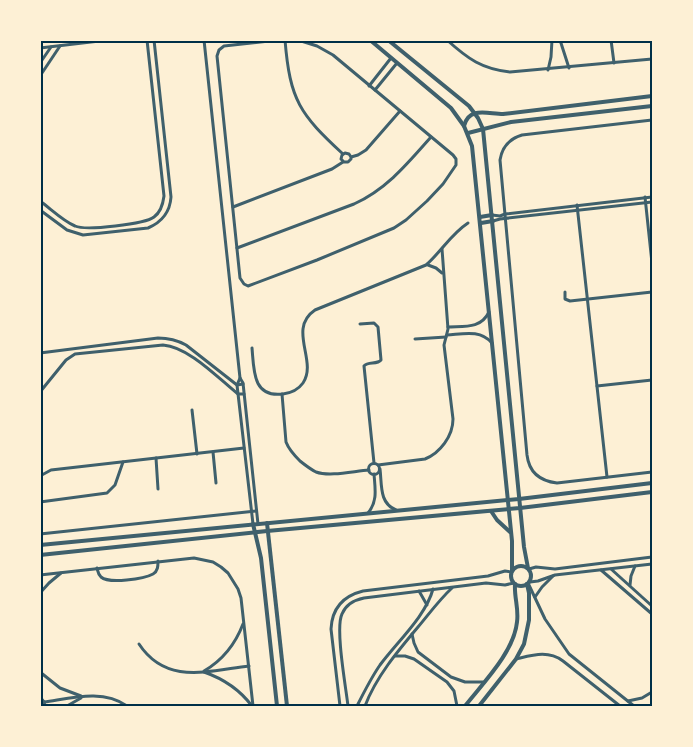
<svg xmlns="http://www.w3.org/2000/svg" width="693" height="747" font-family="Lato,sans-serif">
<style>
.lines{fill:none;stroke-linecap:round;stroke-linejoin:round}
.minor{stroke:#3f606c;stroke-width:3}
.tertiary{stroke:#3f606c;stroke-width:4}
.neatline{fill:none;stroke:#003049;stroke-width:2}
</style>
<rect width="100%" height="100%" fill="#fdf0d5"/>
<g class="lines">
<g class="minor">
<polyline points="204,40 240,378 243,383 258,524"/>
<polyline points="278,40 224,46 219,50 217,56 240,278 244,284 248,286 317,260 394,228 406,220 427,201 443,184 456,165 456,159 453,155 333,55 317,46 298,40"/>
<path d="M285 40C290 101 300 114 343 154"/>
<path d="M447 40C468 59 482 69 510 72L652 59"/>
<polyline points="560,40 569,68"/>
<polyline points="611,40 614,63"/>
<polyline points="40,48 108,40"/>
<polyline points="40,63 51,47"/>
<polyline points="548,70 551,57 552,40"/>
<polyline points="40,76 60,46"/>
<polyline points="369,86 391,58"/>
<polyline points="375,90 397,63"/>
<path d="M652 120 522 135C509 139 502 147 500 160L527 455C529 472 540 481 557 483L652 472"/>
<polyline points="351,157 349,154 345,153 342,155 341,159 344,162 348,162 351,159 351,157 358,155 366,150 400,111"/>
<polyline points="645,197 652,263"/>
<path d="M40 201C51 209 63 221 75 226 86 231 145 224 154 217 161 212 163 204 164 196L147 40"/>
<polyline points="577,205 607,477"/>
<polyline points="233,207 332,169 343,162"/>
<path d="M40 210 67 230 83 235 148 228C162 222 170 212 171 197L154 40"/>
<polyline points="492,215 500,216 505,214 652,197"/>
<polyline points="493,221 500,219 652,202"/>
<path d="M237 248 354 204C387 189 408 163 431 137"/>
<polyline points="428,265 436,268 442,273"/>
<polyline points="565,292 565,299 570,301 652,292"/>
<path d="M360 324 374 323 378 327 381 360C377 365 368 361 364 366L374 463"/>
<path d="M448 327C464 326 481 329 489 312"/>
<path d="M447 335C463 334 480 329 492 343"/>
<polyline points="415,339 446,337"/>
<path d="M252 348C254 369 252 398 283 394 291 393 298 390 303 383 318 361 287 329 315 310L426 265C441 252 451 234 468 223"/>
<path d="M40 353 158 338C168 338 177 340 186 345L237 385 243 384"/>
<polyline points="240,378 237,385 253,524"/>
<polyline points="597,386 652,380"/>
<path d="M40 392 66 360 75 354 163 345C189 347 218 378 238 394H244"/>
<path d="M282 394 286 442C289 450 294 455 300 461 305 465 310 469 316 472 330 477 354 471 369 470"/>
<polyline points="192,410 197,454"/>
<polyline points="213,452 216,483"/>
<polyline points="156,458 158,489"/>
<circle cx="374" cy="469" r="5.5"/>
<path d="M378 465 425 459C440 453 453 436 453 419L444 345 448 329 442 249"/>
<path d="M380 469C382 485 379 503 396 510"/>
<polyline points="40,476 51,470 244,448"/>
<polyline points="40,502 107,493 115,485 123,462"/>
<path d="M368 513C378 501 375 488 374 474"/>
<polyline points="40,528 41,534"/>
<polyline points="40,534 256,511"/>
<path d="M97 568C98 572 98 574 101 577 109 584 144 579 153 574 158 571 158 566 158 561"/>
<polyline points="529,569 536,567 555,569 652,557"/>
<polyline points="611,569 652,606"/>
<polyline points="601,570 652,614"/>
<polyline points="40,575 194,558 213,562 221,567 228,573 238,589 241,598 253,706"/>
<polyline points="530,582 538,581 555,575 652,564"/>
<polyline points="528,583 545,619 569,654 634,706"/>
<polyline points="630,585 631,576 635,566"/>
<polyline points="419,591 427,605"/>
<polyline points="40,593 49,583 61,573"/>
<polyline points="535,597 542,587 553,576"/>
<polyline points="412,634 414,643 418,652 451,677 465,682 483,682"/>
<path d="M139 644C166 685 207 671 249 666"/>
<polyline points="395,656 405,656 414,659 447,682 454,691 457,706"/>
<path d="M516 659C533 655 548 650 563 661L620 706"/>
<path d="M204 671C223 660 235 645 243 624"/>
<polyline points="40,672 60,688 81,696"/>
<path d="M204 672C224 679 240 690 252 706"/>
<polyline points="40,697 44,702 45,706"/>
<polyline points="628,701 642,698 652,692"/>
<path d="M44 702C72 698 103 689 127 706"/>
<polyline points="67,706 81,698"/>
<path d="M340 706 331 629C332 608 343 596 363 591L488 576 505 571 511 572"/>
<path d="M348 706C346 688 335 628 342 614 346 604 354 600 364 598L486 583 505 585 514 583"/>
<path d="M357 706C364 692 371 678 380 665 396 643 426 616 433 589"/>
<path d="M365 706C376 677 397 652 418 627 429 614 439 600 452 588"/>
</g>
<g class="tertiary">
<polyline points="370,40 451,108 464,126 472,146 512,541 512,571"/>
<polyline points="388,40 469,106 478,118 483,129 524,547 528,568"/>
<path d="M464 126C469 106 488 114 503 114L652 96"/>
<polyline points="468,133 511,122 652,106"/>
<polyline points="480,217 492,215"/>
<polyline points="481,223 493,221"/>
<polyline points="491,511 497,520 510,532"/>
<polyline points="267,523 287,706"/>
<polyline points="253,524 261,558 277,706"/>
<polyline points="40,545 519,499 652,483"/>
<polyline points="40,555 267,531 520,508 652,492"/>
<circle cx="521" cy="576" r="10"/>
<path d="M465 706C483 683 514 652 517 622 519 609 514 597 515 584"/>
<polyline points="479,706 516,659 524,644 529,620 529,593 527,584"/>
</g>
</g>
<rect width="693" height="747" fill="none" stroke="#fdf0d5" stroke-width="84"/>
<rect x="42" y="42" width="609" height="663" class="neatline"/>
</svg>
